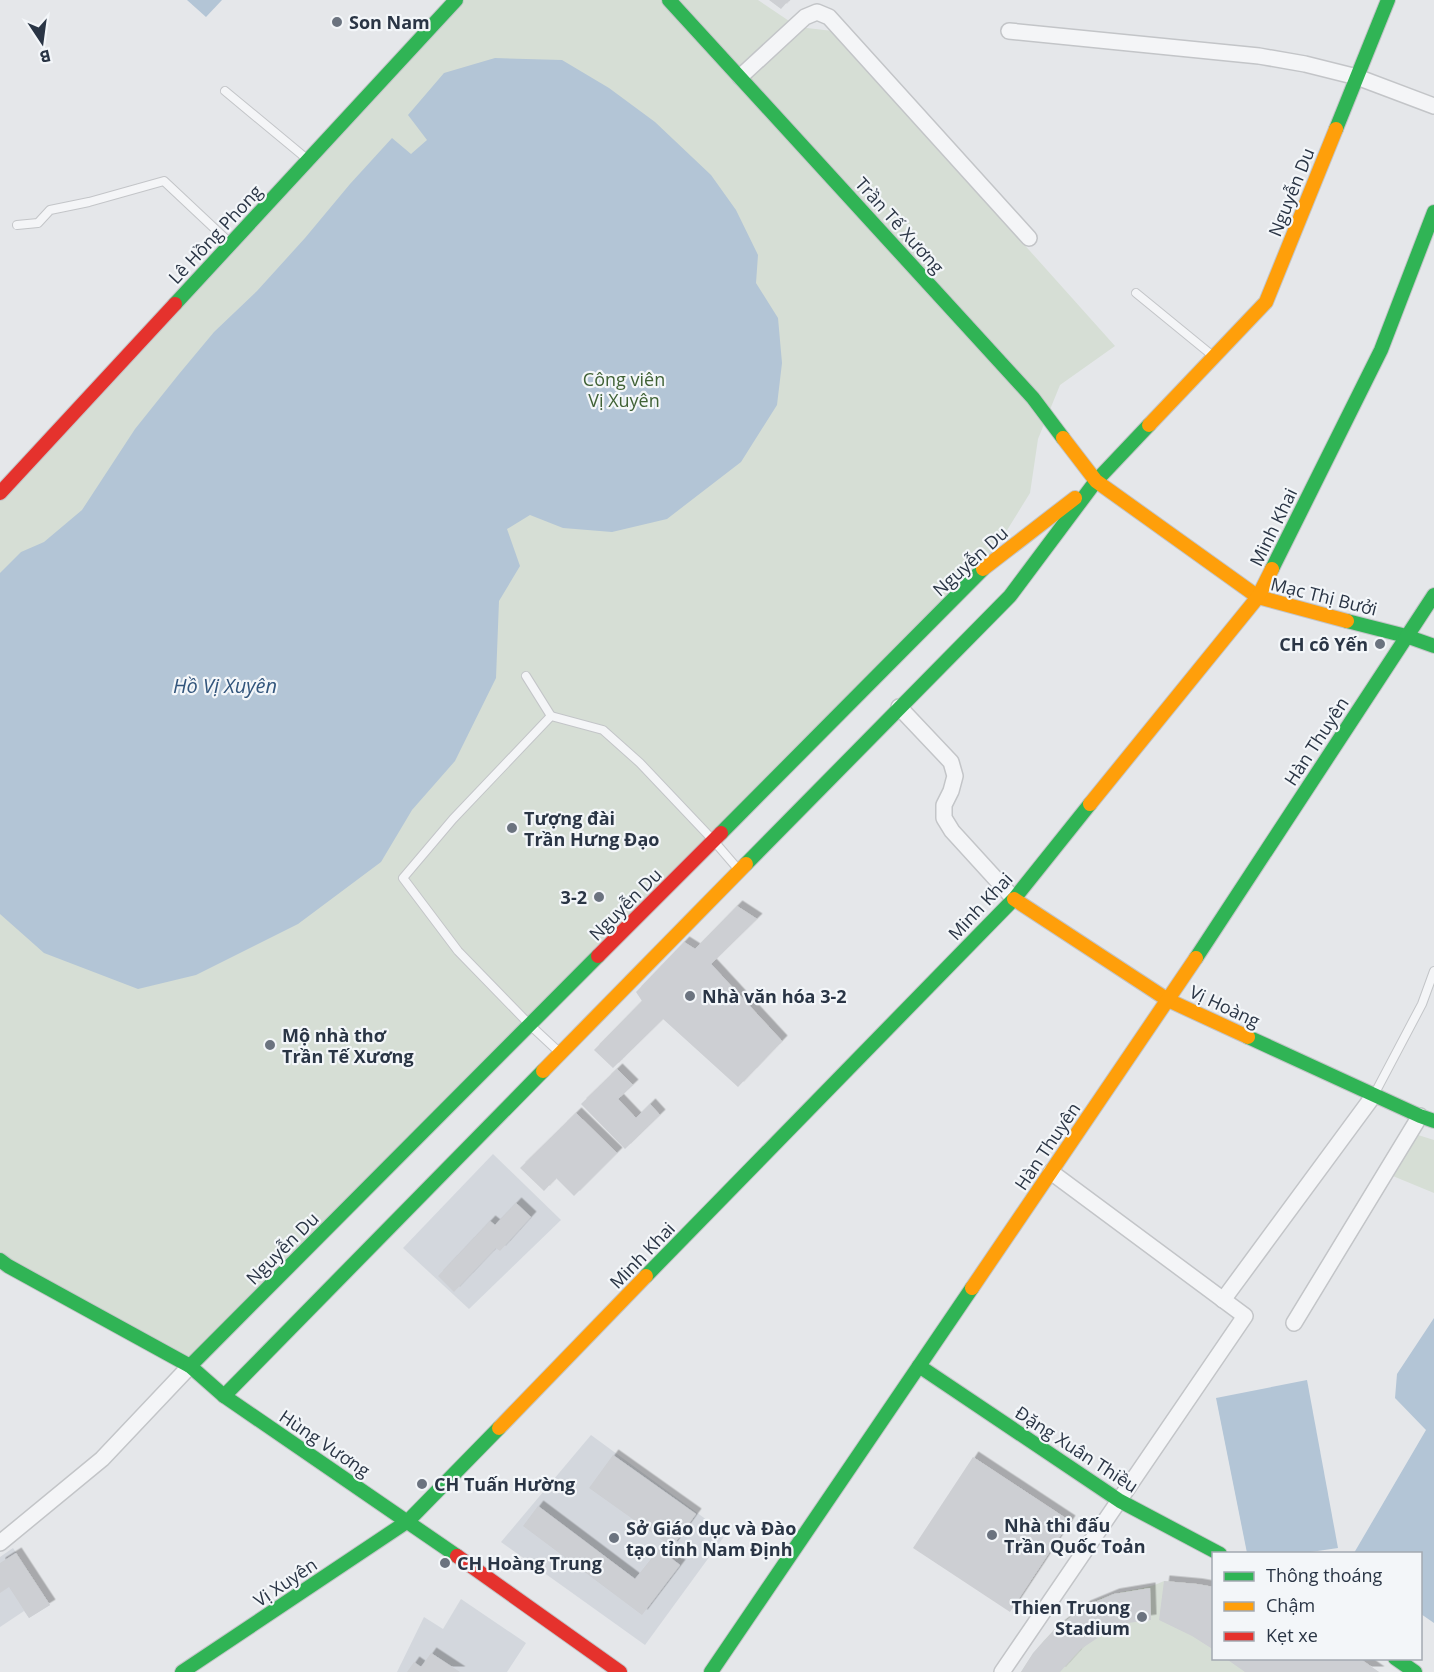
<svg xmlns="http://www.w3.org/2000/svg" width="1434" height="1672" font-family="'Open Sans',sans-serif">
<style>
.built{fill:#d3d7dd}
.green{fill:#d6ded5}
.water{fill:#b3c5d6}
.building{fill:#cdcfd3;filter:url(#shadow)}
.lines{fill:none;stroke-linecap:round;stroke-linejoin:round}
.lane-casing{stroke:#c3c5c8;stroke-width:10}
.street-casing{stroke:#c3c5c8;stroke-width:18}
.fast-casing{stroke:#c3c5c8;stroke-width:16}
.slow-casing{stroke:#c3c5c8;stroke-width:16}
.jam-casing{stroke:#c3c5c8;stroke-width:16}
.lane{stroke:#f4f5f7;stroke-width:8}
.street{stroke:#f4f5f7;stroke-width:15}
.fast{stroke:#30b455;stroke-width:14}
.slow{stroke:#ff9f0a;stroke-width:14}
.jam{stroke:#e5322d;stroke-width:14}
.poi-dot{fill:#6b737f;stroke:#f3f6f9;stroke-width:2}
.labels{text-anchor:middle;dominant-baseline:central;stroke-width:4.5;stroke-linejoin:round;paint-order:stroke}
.poi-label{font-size:18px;font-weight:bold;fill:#2a3545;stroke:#f3f6f9;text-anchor:start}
.street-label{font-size:18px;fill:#2a3545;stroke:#f3f6f9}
.park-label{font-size:18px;fill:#406236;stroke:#f3f6f9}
.water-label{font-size:20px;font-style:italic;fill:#32557c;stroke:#f3f6f9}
</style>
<defs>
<filter id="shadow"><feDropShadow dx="5.5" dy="-5.5" stdDeviation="0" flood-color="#0004"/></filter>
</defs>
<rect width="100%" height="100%" fill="#e5e7ea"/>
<g class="built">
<polygon points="493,1154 561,1220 469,1309 403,1248"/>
<polygon points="591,1435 726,1534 645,1645 501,1542"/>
<polygon points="13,1548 50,1605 29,1618 24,1611 0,1627 0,1557"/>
<polygon points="461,1599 526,1643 507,1672 397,1672 424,1617 443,1629"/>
</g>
<g class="green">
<polygon points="463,0 758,0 798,27 833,31 1115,346 1060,385 1038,439 1030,493 983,569 190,1366 0,1260 0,497"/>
<polygon points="1418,1135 1434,1140 1434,1193 1388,1174"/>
<path d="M1164 1581 1197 1584 1213 1587 1214 1658 1359 1659 1379 1672H1021C1042 1638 1075 1604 1115 1594 1132 1589 1147 1589 1164 1581Z"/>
</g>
<g class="water">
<polygon points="187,0 222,0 206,17"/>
<polygon points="495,58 562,60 609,88 655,122 711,175 736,210 758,255 756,283 778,318 782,363 777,405 741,462 667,519 612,532 563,528 530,515 507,529 520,566 499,601 496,678 455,761 412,810 381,862 298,924 196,975 138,989 44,953 0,914 0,573 21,552 44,542 82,510 135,429 179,374 214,332 257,291 305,238 350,184 392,138 411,154 427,140 408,115 444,73"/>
<polygon points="1434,1318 1434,1623 1421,1614 1420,1554 1354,1553 1426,1430 1395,1398 1397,1374"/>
<polygon points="1307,1380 1338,1548 1304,1553 1247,1553 1216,1398"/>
</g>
<g class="building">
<polygon points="769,0 789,0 781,9"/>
<polygon points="737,906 757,919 711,964 782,1041 738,1087 663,1019 613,1068 594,1050 642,1001 636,992 684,942 695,949"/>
<polygon points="617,1069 633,1085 618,1099 636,1118 650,1104 660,1115 625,1149 581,1104"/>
<polygon points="576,1113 617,1153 574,1196 556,1178 544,1191 520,1168"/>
<polygon points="516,1203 531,1217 500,1251 496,1248 454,1292 438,1276 490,1221 495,1225"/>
<polygon points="613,1455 696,1514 672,1547 589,1488"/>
<polygon points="973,1457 1070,1521 1010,1612 913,1548"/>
<polygon points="538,1506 635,1579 659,1549 680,1565 642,1615 523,1526"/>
<polygon points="16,1553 50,1605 29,1618 9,1587 0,1593 0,1563"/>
<polygon points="1164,1581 1197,1584 1214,1587 1214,1650 1192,1636 1159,1620"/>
<polygon points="1150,1588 1151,1620 1128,1623 1108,1631 1081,1649 1060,1672 1021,1672 1033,1653 1055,1629 1085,1606 1114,1594"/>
<polygon points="431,1653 460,1672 407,1672 414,1662 421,1667"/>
<polygon points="1225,1658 1359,1658 1379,1672 1245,1672"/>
</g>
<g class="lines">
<defs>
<g id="lane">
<polyline points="225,91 307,159"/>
<polyline points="17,225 38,223 50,210 89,202 164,181 230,243"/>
<polyline points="1136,293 1213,356"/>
<polyline points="526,676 551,716"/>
<polyline points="559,1052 530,1025 458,951 403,878 453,819 551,716 603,730 640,763 713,840 738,869"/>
<polyline points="1375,1093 1422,1004 1434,971"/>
</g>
<g id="street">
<polyline points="1009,31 1259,56 1305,64 1357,77 1434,106"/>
<polyline points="740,77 805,17 817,12 829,17 1029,238"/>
<polyline points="899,707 951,762 955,776 951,791 944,805 944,818 952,831 1014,899"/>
<polyline points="1223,1300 1374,1095"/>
<polyline points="1294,1323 1420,1116"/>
<polyline points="0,1543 102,1459 190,1366"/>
<polyline points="1002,1672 1245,1316 1051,1172"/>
</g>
<g id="fast">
<polyline points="669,0 1033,398 1063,438"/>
<polyline points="1336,129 1388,0"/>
<polyline points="175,304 456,0"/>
<polyline points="1272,569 1381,350 1434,212"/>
<polyline points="1347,621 1406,636 1434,646"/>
<polyline points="721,833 983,569"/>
<polyline points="746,864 1010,596 1096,481 1149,425"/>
<polyline points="1196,958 1434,595"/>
<polyline points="1248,1037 1420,1116 1434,1121"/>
<polyline points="0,1260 8,1266 190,1366 224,1396 457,1556"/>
<polyline points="646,1276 1014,899 1090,804"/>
<polyline points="190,1366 598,956"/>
<polyline points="919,1366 1120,1501 1220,1554"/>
<polyline points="224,1396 543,1071"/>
<polyline points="1395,1658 1415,1672"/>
<polyline points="182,1672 408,1521 499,1428"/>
<polyline points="711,1672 972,1288"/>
</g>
<g id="slow">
<polyline points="1149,425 1266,302 1336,129"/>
<polyline points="1063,438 1096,481 1258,597 1347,621"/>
<polyline points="983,569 1075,498"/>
<polyline points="1090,804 1258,597 1272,569"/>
<polyline points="1014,899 1168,1000 1248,1037"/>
<polyline points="543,1071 746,864"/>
<polyline points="972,1288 1196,958"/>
<polyline points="499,1428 646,1276"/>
</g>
<g id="jam">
<polyline points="0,493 175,304"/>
<polyline points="598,956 721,833"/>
<polyline points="457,1556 620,1672"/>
</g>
</defs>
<use href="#lane" class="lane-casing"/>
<use href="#street" class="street-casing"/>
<use href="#fast" class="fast-casing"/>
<use href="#slow" class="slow-casing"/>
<use href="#jam" class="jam-casing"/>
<use href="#lane" class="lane"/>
<use href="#street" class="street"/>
<use href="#fast" class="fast"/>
<use href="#slow" class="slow"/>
<use href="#jam" class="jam"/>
</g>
<g class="poi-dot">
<circle cx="337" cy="22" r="6"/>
<circle cx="1380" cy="644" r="6"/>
<circle cx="512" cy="828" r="6"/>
<circle cx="599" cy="897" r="6"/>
<circle cx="690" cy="996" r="6"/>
<circle cx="270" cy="1045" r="6"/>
<circle cx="422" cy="1484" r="6"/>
<circle cx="992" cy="1535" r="6"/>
<circle cx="614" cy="1538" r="6"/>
<circle cx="445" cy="1563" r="6"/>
<circle cx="1142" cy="1617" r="6"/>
</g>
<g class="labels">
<g class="poi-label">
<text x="349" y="22">Son Nam</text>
<text x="1368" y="644" text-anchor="end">CH cô Yến</text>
<text x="524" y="818">Tượng đài<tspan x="524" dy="21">Trần Hưng Đạo</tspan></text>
<text x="587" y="897" text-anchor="end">3-2</text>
<text x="702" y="996">Nhà văn hóa 3-2</text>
<text x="282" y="1035">Mộ nhà thơ<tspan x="282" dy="21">Trần Tế Xương</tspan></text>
<text x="434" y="1484">CH Tuấn Hường</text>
<text x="1004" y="1525">Nhà thi đấu<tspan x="1004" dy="21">Trần Quốc Toản</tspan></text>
<text x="626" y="1528">Sở Giáo dục và Đào<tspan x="626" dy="21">tạo tỉnh Nam Định</tspan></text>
<text x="457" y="1563">CH Hoàng Trung</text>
<text x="1130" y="1607" text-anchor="end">Thien Truong<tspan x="1130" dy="21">Stadium</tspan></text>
</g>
<g class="street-label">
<text transform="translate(1291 192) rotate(-68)">Nguyễn Du</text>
<text transform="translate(900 225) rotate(48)">Trần Tế Xương</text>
<text transform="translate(215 234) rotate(-47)">Lê Hồng Phong</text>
<text transform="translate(1273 527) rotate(-64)">Minh Khai</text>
<text transform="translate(970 561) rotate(-42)">Nguyễn Du</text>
<text transform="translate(1324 596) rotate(14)">Mạc Thị Bưởi</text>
<text transform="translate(1316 741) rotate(-57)">Hàn Thuyên</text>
<text transform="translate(625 904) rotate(-45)">Nguyễn Du</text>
<text transform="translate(980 906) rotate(-47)">Minh Khai</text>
<text transform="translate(1225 1006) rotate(25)">Vị Hoàng</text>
<text transform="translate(1047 1146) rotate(-56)">Hàn Thuyên</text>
<text transform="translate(282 1248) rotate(-45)">Nguyễn Du</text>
<text transform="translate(642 1255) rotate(-46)">Minh Khai</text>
<text transform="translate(325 1443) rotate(34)">Hùng Vương</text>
<text transform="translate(1077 1449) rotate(33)">Đặng Xuân Thiều</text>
<text transform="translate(285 1582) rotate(-34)">Vị Xuyên</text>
</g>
<g class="park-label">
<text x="624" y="379">Công viên<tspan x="624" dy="21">Vị Xuyên</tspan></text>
</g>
<g class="water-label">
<text x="225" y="685">Hồ Vị Xuyên</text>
</g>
</g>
<rect x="1212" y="1552" width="210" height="108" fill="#f3f6f9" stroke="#a3a9b1" stroke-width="1.5"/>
<rect x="1224" y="1572" width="30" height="9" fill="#30b455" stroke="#a3a9b1" stroke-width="1.5"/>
<text x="1266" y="1582" font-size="18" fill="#2a3545">Thông thoáng</text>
<rect x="1224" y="1602" width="30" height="9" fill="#ff9f0a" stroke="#a3a9b1" stroke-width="1.5"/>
<text x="1266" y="1612" font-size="18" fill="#2a3545">Chậm</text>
<rect x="1224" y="1632" width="30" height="9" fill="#e5322d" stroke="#a3a9b1" stroke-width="1.5"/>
<text x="1266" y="1642" font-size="18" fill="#2a3545">Kẹt xe</text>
<g transform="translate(42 42) rotate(167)" stroke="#f3f6f9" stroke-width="4.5" paint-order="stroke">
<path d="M0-4.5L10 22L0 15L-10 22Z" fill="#2a3545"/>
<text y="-9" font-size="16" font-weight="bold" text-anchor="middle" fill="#2a3545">B</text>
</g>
</svg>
